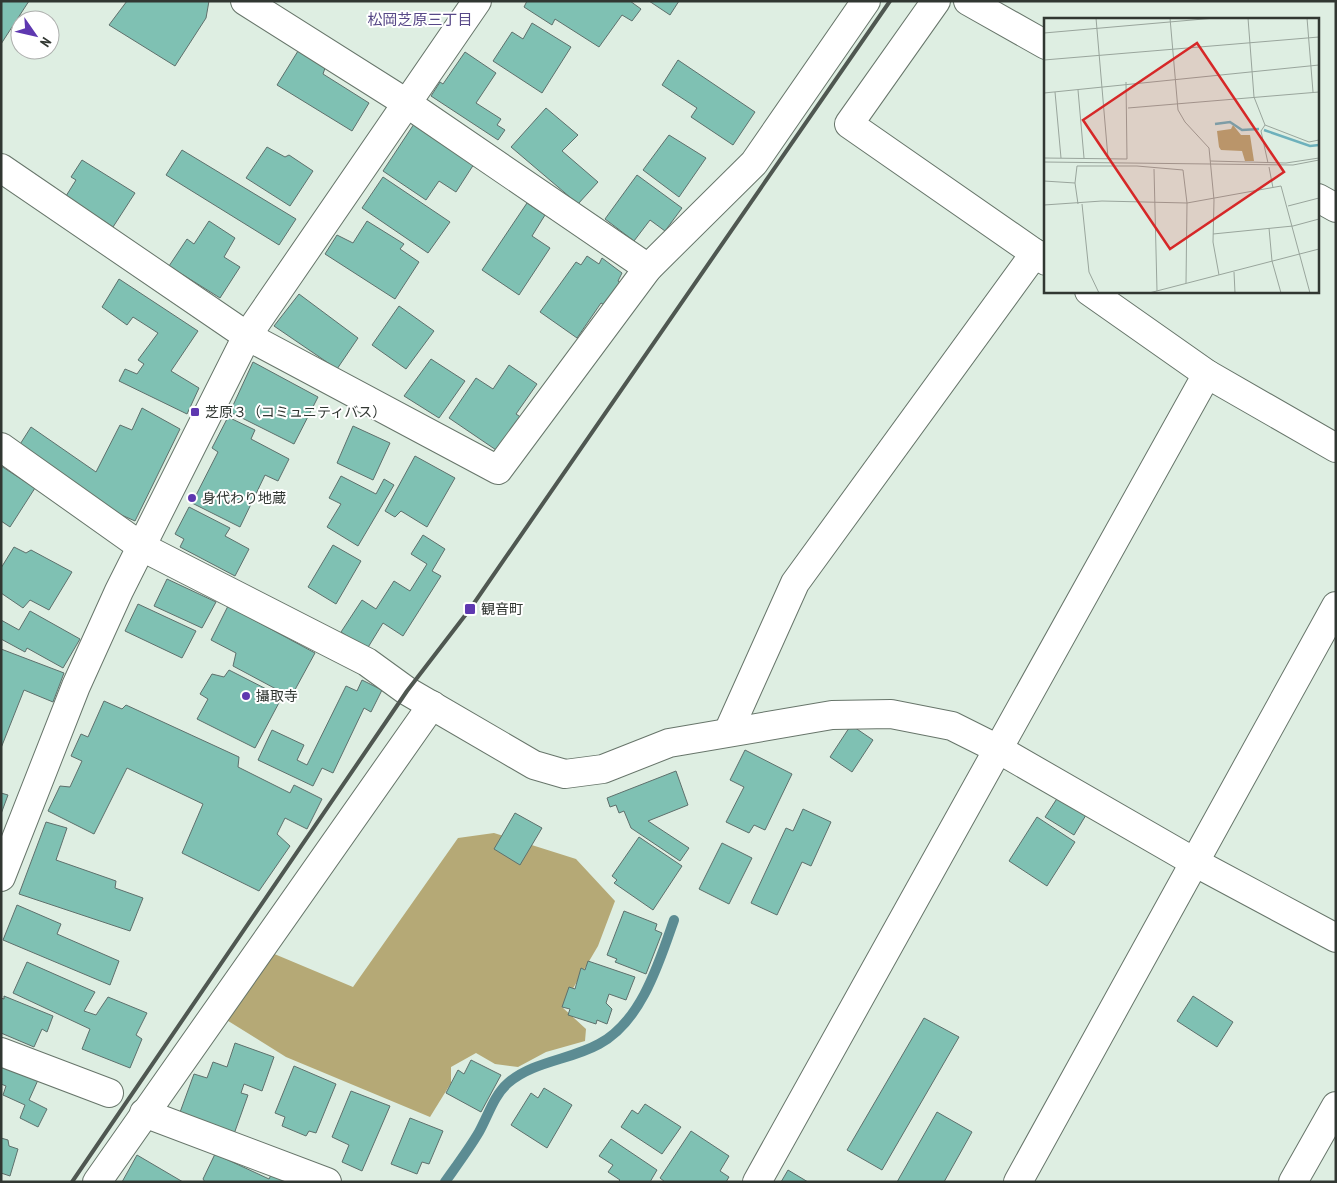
<svg xmlns="http://www.w3.org/2000/svg" width="1337" height="1183" font-family="'PT Sans Narrow','Noto Sans JP',sans-serif">
<style>
.forest{fill:#b5a976}
.lines{fill:none;stroke-linecap:round;stroke-linejoin:round}
.stream{stroke:#5c8c93;stroke-width:10}
.building{fill:#7fc1b3;stroke:#5e706c}
.minor-casing{stroke:#67756a;stroke-width:30}
.minor{stroke:#fff;stroke-width:28}
.rail{stroke:#4f5751;stroke-width:4}
.poi-dot{fill:#5e38b0;stroke:#fff;stroke-width:2}
.labels{text-anchor:middle;dominant-baseline:central;stroke-width:4;stroke-linejoin:round;paint-order:stroke}
.poi-label{font-size:14px;fill:#313732;stroke:#fff;text-anchor:start}
.neighbourhood-label{font-size:15px;fill:#574887;stroke:#fff}
.inset-river{fill:none;stroke:#6eb1bc;stroke-width:2.5}
.inset-road{fill:none;stroke:#99a59c;stroke-width:1}
.view{fill:#d62828;fill-opacity:0.15;stroke:#d62828;stroke-width:2.5}
.inset-edge{fill:none;stroke:#313732;stroke-width:2.5}
</style>
<rect width="100%" height="100%" fill="#deeee2"/>
<polygon class="forest" points="494,833 576,859 615,901 598,946 562,1007 586,1029 585,1041 546,1052 518,1067 495,1064 476,1053 451,1067 451,1083 430,1117 286,1057 225,1019 272,953 353,987 458,838"/>
<g class="lines">
<path class="stream" d="M445 1182C457 1165 469 1149 479 1132 488 1116 494 1095 508 1083 534 1061 570 1060 599 1044 641 1022 659 963 674 920"/>
</g>
<g class="building">
<polygon points="1,1 29,1 1,44"/>
<polygon points="127,1 209,1 206,18 175,66 109,25"/>
<polygon points="527,1 630,1 641,9 632,21 622,15 599,47 555,19 552,25 524,7"/>
<polygon points="649,1 679,1 670,15"/>
<polygon points="532,23 571,47 542,93 493,61 512,32 523,39"/>
<polygon points="298,51 325,68 323,74 369,103 352,131 277,85"/>
<polygon points="465,52 496,73 476,103 501,119 497,125 505,130 498,140 431,96 440,82 443,84"/>
<polygon points="678,60 755,112 733,145 691,117 697,108 662,85"/>
<polygon points="546,108 578,135 562,151 598,182 578,204 511,147"/>
<polygon points="414,124 474,164 456,192 439,181 426,200 383,171"/>
<polygon points="669,135 706,158 679,197 643,170"/>
<polygon points="267,147 285,157 289,155 313,171 290,206 246,178"/>
<polygon points="182,150 296,219 279,245 166,175"/>
<polygon points="82,160 135,193 113,227 66,196 76,180 71,177"/>
<polygon points="637,175 682,208 665,231 650,220 634,241 605,219"/>
<polygon points="383,177 450,222 428,253 362,208"/>
<polygon points="527,203 545,215 532,236 550,248 519,295 482,270"/>
<polygon points="209,221 235,238 224,257 240,267 220,298 169,266 187,239 194,244"/>
<polygon points="367,221 404,244 400,249 419,262 395,299 325,254 337,235 353,243"/>
<polygon points="587,256 599,264 602,258 622,273 618,281 621,283 606,306 601,303 577,338 540,312 576,262 581,265"/>
<polygon points="119,279 198,331 171,371 199,388 187,414 119,381 125,369 137,374 144,364 138,360 158,333 133,317 127,325 102,307"/>
<polygon points="299,294 358,338 337,369 274,326"/>
<polygon points="399,306 434,331 406,369 372,345"/>
<polygon points="431,359 465,381 439,418 404,396"/>
<polygon points="253,362 318,397 294,444 230,412"/>
<polygon points="509,365 537,384 516,414 525,420 502,454 449,418 476,378 493,389"/>
<polygon points="142,408 180,429 135,521 99,505 17,449 31,427 96,472 120,425 132,430"/>
<polygon points="228,417 255,430 251,439 289,459 278,481 265,475 240,527 192,503 218,452 212,448"/>
<polygon points="353,426 390,443 373,480 337,463"/>
<polygon points="415,456 455,478 427,527 401,511 395,517 385,511"/>
<polygon points="1,466 35,488 10,527 1,521"/>
<polygon points="341,476 376,494 384,479 394,485 358,546 327,527 341,504 329,498"/>
<polygon points="189,507 230,528 225,536 249,549 235,576 180,547 184,539 175,534"/>
<polygon points="423,535 445,549 432,571 441,576 403,636 383,623 367,649 341,632 362,600 376,609 394,581 410,591 427,564 411,554"/>
<polygon points="333,545 361,561 336,604 308,587"/>
<polygon points="14,547 26,553 31,550 72,572 49,610 30,600 23,608 1,593 1,568"/>
<polygon points="167,579 216,602 202,628 154,606"/>
<polygon points="138,604 196,631 182,658 125,631"/>
<polygon points="228,606 315,653 291,697 233,666 236,653 211,640"/>
<polygon points="30,611 80,639 63,668 27,648 25,652 1,639 1,620 19,630"/>
<polygon points="1,649 64,673 53,702 24,690 1,748"/>
<polygon points="229,670 282,697 255,748 197,719 208,699 200,694 212,674 224,677"/>
<polygon points="362,680 382,690 371,712 364,708 333,773 322,768 313,786 258,760 272,730 304,745 297,760 307,765 346,686 357,691"/>
<polygon points="104,701 122,709 126,705 239,757 238,767 290,793 294,785 322,799 307,829 285,818 277,834 290,846 259,891 182,853 203,804 127,768 94,834 48,811 60,786 70,787 82,761 71,756 81,734 88,737"/>
<polygon points="851,725 873,740 852,772 830,757"/>
<polygon points="745,750 792,774 765,830 754,825 749,833 726,822 744,787 730,780"/>
<polygon points="676,771 688,805 648,821 689,848 680,861 631,828 624,811 619,813 616,805 610,807 607,798"/>
<polygon points="1,793 8,795 1,814"/>
<polygon points="1058,797 1086,815 1074,835 1045,817"/>
<polygon points="803,809 831,822 811,866 802,862 777,915 751,903 786,828 793,831"/>
<polygon points="515,813 542,828 520,865 494,849"/>
<polygon points="1037,817 1075,842 1047,886 1009,861"/>
<polygon points="46,822 67,828 56,860 116,881 115,888 143,898 130,931 19,894"/>
<polygon points="639,837 682,866 653,910 614,883 617,880 612,876"/>
<polygon points="722,843 752,858 729,904 699,889"/>
<polygon points="17,905 61,924 57,934 119,961 110,985 3,940"/>
<polygon points="624,911 657,924 655,930 662,933 646,974 615,962 617,959 607,955"/>
<polygon points="588,961 635,977 626,1000 609,994 606,1003 612,1009 607,1024 597,1020 596,1024 568,1015 570,1009 562,1007 569,987 575,989 581,968 585,970"/>
<polygon points="27,962 95,992 84,1011 96,1015 108,997 147,1013 136,1035 142,1039 130,1068 82,1049 90,1029 13,993"/>
<polygon points="4,996 53,1016 47,1032 42,1029 34,1047 1,1033 1,998 4,999"/>
<polygon points="1193,996 1233,1022 1217,1047 1177,1021"/>
<polygon points="924,1018 959,1037 882,1170 847,1150"/>
<polygon points="235,1043 274,1057 262,1091 244,1084 241,1093 248,1095 234,1134 179,1115 194,1074 207,1078 213,1062 227,1067"/>
<polygon points="471,1060 501,1075 481,1112 446,1093 458,1070 464,1074"/>
<polygon points="1,1064 38,1080 29,1100 47,1109 38,1127 20,1118 25,1105 3,1095 6,1086 1,1084"/>
<polygon points="294,1066 336,1084 316,1133 309,1131 306,1136 282,1126 285,1117 275,1113"/>
<polygon points="544,1088 572,1105 547,1148 511,1125 531,1093 538,1098"/>
<polygon points="351,1091 390,1106 362,1171 342,1162 349,1145 332,1137"/>
<polygon points="645,1104 681,1127 662,1154 621,1127 632,1110 638,1114"/>
<polygon points="937,1112 972,1132 944,1182 897,1182"/>
<polygon points="410,1118 443,1131 429,1164 422,1162 417,1174 391,1164"/>
<polygon points="691,1131 729,1156 720,1171 729,1177 726,1182 665,1182 660,1178"/>
<polygon points="1,1138 8,1140 9,1146 18,1149 10,1176 1,1173"/>
<polygon points="611,1139 657,1170 650,1182 618,1182 620,1180 608,1172 613,1165 599,1156"/>
<polygon points="215,1154 269,1179 272,1173 291,1182 205,1182 203,1179"/>
<polygon points="137,1155 183,1182 122,1182"/>
<polygon points="788,1170 808,1182 781,1182"/>
</g>
<g class="lines">
<defs>
<g id="minor">
<polyline points="245,1 408,104 648,268"/>
<polyline points="936,1 849,124 1046,261"/>
<polyline points="968,1 1046,45"/>
<polyline points="1,168 247,336 498,470 648,268 754,163 866,1"/>
<polyline points="1318,198 1336,208"/>
<polyline points="1089,291 1207,374 1336,448"/>
<polyline points="1,447 142,547 367,662 407,691 534,765 565,774 603,769 669,743 832,715 891,714 952,726 998,749 1196,863 1336,938"/>
<polyline points="728,732 795,583 1035,253"/>
<polyline points="1,877 76,686 119,591 247,336 477,1"/>
<polyline points="1,1052 109,1093"/>
<polyline points="144,1113 327,1182"/>
<polyline points="97,1182 432,705"/>
<polyline points="757,1182 1207,374"/>
<polyline points="1018,1182 1336,606"/>
<polyline points="1293,1182 1336,1106"/>
</g>
</defs>
<use href="#minor" class="minor-casing"/>
<use href="#minor" class="minor"/>
<polyline class="rail" points="72,1182 407,691 470,609 890,1"/>
</g>
<g class="poi-dot">
<rect x="190" y="407" width="10" height="10" rx="2.5"/>
<circle cx="192" cy="498" r="5"/>
<rect x="464" y="603" width="12" height="12" rx="2.5"/>
<circle cx="246" cy="696" r="5"/>
</g>
<g class="labels">
<g class="poi-label">
<text x="205" y="412">芝原３（コミュニティバス）</text>
<text x="202" y="498">身代わり地蔵</text>
<text x="481" y="609">観音町</text>
<text x="256" y="696">攝取寺</text>
</g>
<g class="neighbourhood-label">
<text x="420" y="19">松岡芝原三丁目</text>
</g>
</g>
<g transform="translate(1044 18)">
<rect width="275" height="275" fill="#deeee2"/>
<path d="M189 107 197 117H206L210 143H201L198 133 177 132 175 129 173 113 187 111Z" fill="#b5a976"/>
<path class="inset-river" d="M171 106 186 104 198 112 215 111M220 112 266 128 275 127"/>
<path class="inset-road" d="M52 0 64 140M126 0 134 92 141 104 165 130 170 182 169 224 175 257M204 0 210 79 221 107 265 124 275 122M263 0 269 74M0 15 171 0M0 42 275 19M34 72 40 140M11 74 17 140M0 75 275 47M84 90 275 74M221 107 217 113 224 145M0 140 83 141 82 64M166 143 242 145 275 140M0 144 249 147 275 142M225 149 229 170M110 151 113 273M0 163 31 165M34 186 31 165 33 148H93L139 152 143 185 142 265M38 186 45 254 55 275M0 187 58 183 143 185 237 168 266 275M244 188 275 180M225 210 228 243 237 275M169 216 249 208 275 201M190 254 191 275M105 275 275 231"/>
<path class="view" d="M153 25 240 154 126 231 39 102Z"/>
<rect width="275" height="275" class="inset-edge"/>
</g>
<rect width="1337" height="1183" fill="none" stroke="#313732" stroke-width="5"/>
<g transform="translate(35 35) rotate(124)"><circle r="24" fill="#ffffff" stroke="#adafad"/>
<path d="M0-4L9 19L0 12L-9 19Z" fill="#5e38b0"/>
<text y="-8" font-size="14" font-weight="bold" text-anchor="middle" fill="#313732">N</text>
</g>
</svg>
